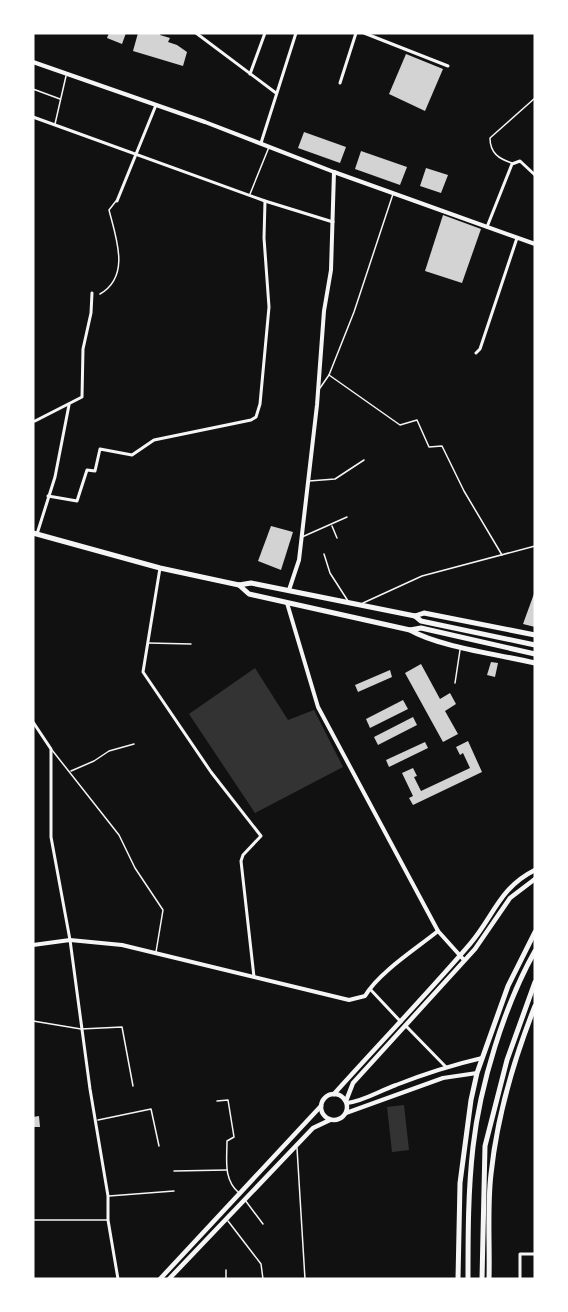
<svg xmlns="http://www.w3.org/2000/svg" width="568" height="1312" font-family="Montserrat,sans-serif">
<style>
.water{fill:#333}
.building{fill:#d3d3d3}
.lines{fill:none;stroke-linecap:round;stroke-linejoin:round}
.service{stroke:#f5f5f5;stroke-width:1.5}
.minor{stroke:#f5f5f5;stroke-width:3}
.tertiary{stroke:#f5f5f5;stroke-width:4}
.secondary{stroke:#f5f5f5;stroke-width:4.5}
.primary{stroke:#f5f5f5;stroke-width:5}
</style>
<rect width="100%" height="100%" fill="#111"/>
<g class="water">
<polygon points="255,668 288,720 314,710 343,767 255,813 189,714"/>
<polygon points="404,1105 409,1150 392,1152 387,1107"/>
</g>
<g class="building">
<polygon points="109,33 126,33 122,44 107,38"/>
<polygon points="138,33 161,33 160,35 170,38 168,42 177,45 187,52 183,66 133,51"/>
<polygon points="406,54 443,69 425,111 389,94"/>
<polygon points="304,132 346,147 340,163 298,148"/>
<polygon points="361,151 407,167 400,185 355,169"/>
<polygon points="426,168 448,175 441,193 420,186"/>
<polygon points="443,215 481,229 462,283 425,271"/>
<polygon points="271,526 293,532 281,570 258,561"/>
<polygon points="535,591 535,627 523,624"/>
<polygon points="491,662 498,663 495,677 487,675"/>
<polygon points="421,664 440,699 450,693 456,704 445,711 458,734 443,742 405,673"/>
<polygon points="390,670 392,677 358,692 355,685"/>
<polygon points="403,700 408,709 370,728 366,719"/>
<polygon points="413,717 417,725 378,745 374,737"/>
<polygon points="468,741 482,772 413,805 409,798 413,796 402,773 413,768 417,776 414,777 421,791 470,768 463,753 460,755 456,747"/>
<polygon points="425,742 428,748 389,767 386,760"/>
<polygon points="39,1116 40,1127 33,1127 33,1117"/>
</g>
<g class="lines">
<g class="service">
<polyline points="535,69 535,67"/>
<polyline points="33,89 60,99"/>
<polyline points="55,124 66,76"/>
<path d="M512 163C499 159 490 153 490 138L535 98"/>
<polyline points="250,194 269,147"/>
<path d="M100 294C131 276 116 238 109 210L116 201"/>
<polyline points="329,375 400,425 417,420 429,447 442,446 464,491 502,555"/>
<polyline points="320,388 329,375 354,312 393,194"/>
<polyline points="309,481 335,479 364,460"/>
<polyline points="332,526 337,538"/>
<polyline points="302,537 347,517"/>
<polyline points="324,554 330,573 348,601"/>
<polyline points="363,603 422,576 535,546"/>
<polyline points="148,643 191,644"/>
<polyline points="455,683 460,650"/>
<polyline points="52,750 119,835 135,868 163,910 156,952"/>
<polyline points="71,771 94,761 109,751 134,744"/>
<polyline points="33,1021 81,1029 122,1027 133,1086"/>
<path d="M217 1101 228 1100 234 1137 227 1141C227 1160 223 1179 239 1193"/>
<polyline points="98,1120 151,1109 159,1146"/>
<polyline points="297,1148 305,1279"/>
<polyline points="174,1171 227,1170"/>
<polyline points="109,1196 174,1191"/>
<polyline points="245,1200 263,1224"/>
<polyline points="33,1220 107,1220"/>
<polyline points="228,1221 261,1264 263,1279"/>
<polyline points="226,1270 226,1279"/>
</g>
<g class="minor">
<polyline points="196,33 276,93"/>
<polyline points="364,33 448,66"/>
<polyline points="250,74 265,33"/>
<polyline points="340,83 356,33"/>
<polyline points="33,117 265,201 333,222"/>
<polyline points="261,143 296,33"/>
<polyline points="117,201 156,105"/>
<polyline points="487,227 512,164 520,161 535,175"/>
<polyline points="476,353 480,349 517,238"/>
<polyline points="35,421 82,397 83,349 91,313 92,293"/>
<polyline points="48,496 77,501 87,470 95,471 100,449 132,455 154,440 251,420 256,417 260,404 269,307 264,238 265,201"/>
<polyline points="37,534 55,477 69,405"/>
<polyline points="160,568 143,672 211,772 261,836 243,855 241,861 254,977"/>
<polyline points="33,722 51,749 51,837 70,940 90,1089 108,1196 108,1220 118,1279"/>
<polyline points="370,989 401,1022"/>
<polyline points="406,1026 446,1067"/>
<polyline points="520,1279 520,1254 535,1254"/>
</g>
<g class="tertiary">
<polyline points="33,62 205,122 334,172 535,244"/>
<polyline points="289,590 299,560 317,405 324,311 331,270 334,172"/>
<polyline points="287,603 318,707 438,931 464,960"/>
<path d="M33 945 70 940 122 945 349 1000 365 996C378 973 417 948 438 931"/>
<path d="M347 1103C364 1101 379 1091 396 1085 424 1074 452 1065 482 1058"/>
<polyline points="346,1113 443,1078 477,1073"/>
</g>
<g class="secondary">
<circle cx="334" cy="1107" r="13"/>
<path d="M334 1094C379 1044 426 995 470 944 494 916 499 888 535 870"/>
<polyline points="346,1101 353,1083 475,949 510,898 535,879"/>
<polyline points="160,1279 321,1106"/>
<polyline points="169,1279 313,1128 330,1120"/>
</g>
<g class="primary">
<polyline points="33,533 160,568 239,585 251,583 415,616 424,613 535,635"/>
<path d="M239 585 249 594 410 630C439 647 501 655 535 663"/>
<polyline points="415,616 421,621 535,645"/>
<polyline points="410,630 421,628 535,654"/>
<polyline points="458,1279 460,1183 471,1100 477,1073 508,986 535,932"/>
<path d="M468 1279C468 1235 468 1191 473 1147 480 1085 504 1006 535 951"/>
<polyline points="482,1279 485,1146 507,1060 535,982"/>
<path d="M489 1279C490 1244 487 1208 491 1174 497 1117 514 1059 535 1006"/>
</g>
</g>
<rect width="568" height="1312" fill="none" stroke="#ffffff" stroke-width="69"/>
</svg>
